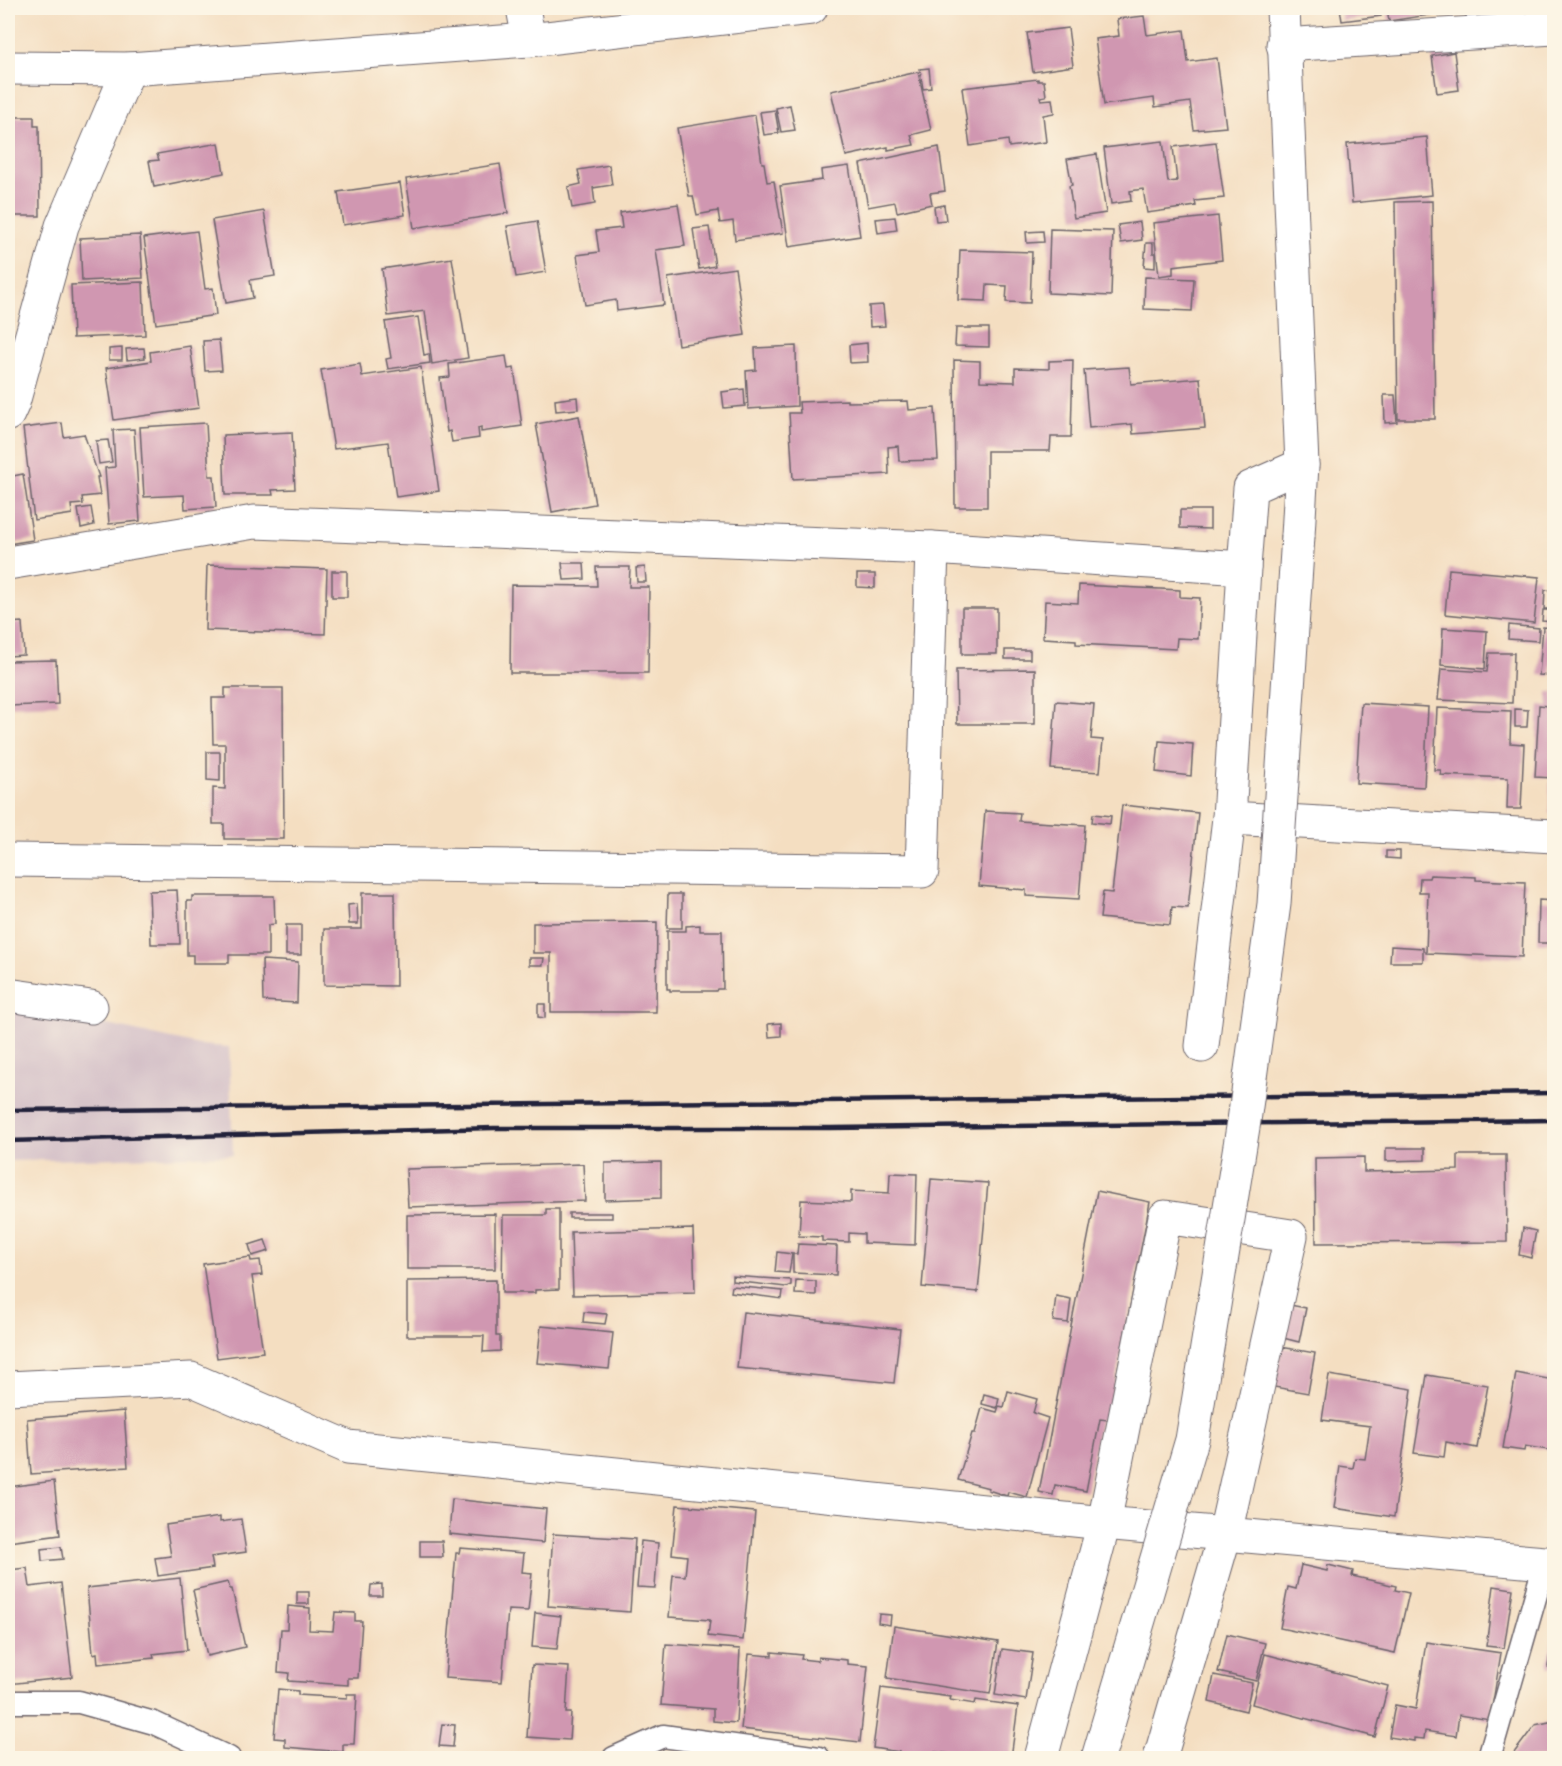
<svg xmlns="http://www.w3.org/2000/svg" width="1562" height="1766" font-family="Vollkorn,serif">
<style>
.industrial{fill:#d2bdc6}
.building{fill:#d097b1}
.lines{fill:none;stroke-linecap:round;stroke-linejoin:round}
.service-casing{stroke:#6c646a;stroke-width:25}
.minor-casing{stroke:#6c646a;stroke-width:35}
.tertiary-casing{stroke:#6c646a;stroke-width:35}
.service{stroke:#fff;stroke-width:22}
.minor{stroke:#fff;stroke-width:33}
.tertiary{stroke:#fff;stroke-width:33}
.rail{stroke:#22223b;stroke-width:4.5}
.tertiary-bridge-casing{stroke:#6c646a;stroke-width:35;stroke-linecap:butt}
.tertiary-bridge{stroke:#fff;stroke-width:33}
</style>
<rect width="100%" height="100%" fill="#fcf5e5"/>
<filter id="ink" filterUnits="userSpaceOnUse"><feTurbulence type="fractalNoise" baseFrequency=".0167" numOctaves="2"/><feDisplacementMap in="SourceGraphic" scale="12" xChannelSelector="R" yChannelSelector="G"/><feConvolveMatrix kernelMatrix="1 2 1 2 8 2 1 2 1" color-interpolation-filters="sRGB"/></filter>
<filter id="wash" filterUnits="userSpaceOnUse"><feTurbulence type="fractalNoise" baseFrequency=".008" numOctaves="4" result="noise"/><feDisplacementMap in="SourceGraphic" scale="24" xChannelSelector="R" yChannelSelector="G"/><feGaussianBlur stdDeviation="1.35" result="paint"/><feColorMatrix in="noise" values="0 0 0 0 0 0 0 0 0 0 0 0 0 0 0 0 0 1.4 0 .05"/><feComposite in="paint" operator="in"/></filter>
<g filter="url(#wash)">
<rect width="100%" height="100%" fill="#f4dec1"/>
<polygon class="industrial" points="8,1003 199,1045 229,1047 233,1155 8,1161"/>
<g id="blocks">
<g class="building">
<polygon points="1340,8 1380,8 1381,16 1342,21"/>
<polygon points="1387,8 1469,8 1469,9 1389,21"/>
<polygon points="1144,16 1147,35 1184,30 1188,62 1217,58 1226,127 1194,130 1190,102 1155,107 1154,98 1104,105 1095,39 1119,36 1117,19"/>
<polygon points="1068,28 1073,66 1033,72 1027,33"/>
<polygon points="1454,52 1459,90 1437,93 1432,56"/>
<polygon points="929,68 931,88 923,89 920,69"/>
<polygon points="918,72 931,130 911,135 914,145 888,150 888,147 846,156 831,91"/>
<polygon points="1038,79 1038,81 1044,81 1046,96 1040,97 1041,100 1052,99 1054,113 1043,115 1046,142 1009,147 1008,140 970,146 962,88"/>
<polygon points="790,105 795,130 781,132 776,108"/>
<polygon points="775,110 779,133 764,135 760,112"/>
<polygon points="755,115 762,163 764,163 767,182 774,181 783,233 735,240 733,221 720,223 718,211 697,215 693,196 689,196 677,128"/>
<polygon points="8,117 34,117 34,126 39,126 40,216 8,216"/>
<polygon points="1427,137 1432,195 1352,203 1347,144"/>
<polygon points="1163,141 1168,182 1177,181 1173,147 1216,142 1224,198 1195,201 1196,206 1147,213 1143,189 1130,191 1131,201 1111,204 1104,148"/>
<polygon points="219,143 224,173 154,187 149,161 159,160 157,154"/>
<polygon points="939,147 945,191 930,193 932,204 897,212 895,202 868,207 860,164"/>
<polygon points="1097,154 1106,213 1074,218 1069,186 1072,185 1067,159"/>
<polygon points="500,164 508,213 414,228 406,179"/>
<polygon points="609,165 612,185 593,188 595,204 572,208 568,187 581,184 578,170"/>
<polygon points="849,166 860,236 789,247 780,186 822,180 821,170"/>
<polygon points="400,183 405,215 343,225 338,192"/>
<polygon points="1432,201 1435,419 1398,419 1395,202"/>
<polygon points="678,204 685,246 656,250 664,305 617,311 616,300 585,305 577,255 599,252 596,231 622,228 620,213"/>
<polygon points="944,205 946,220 936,221 934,207"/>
<polygon points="264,211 275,276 250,280 253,298 226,303 212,220"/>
<polygon points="1218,216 1222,260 1173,266 1173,274 1159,276 1153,223"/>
<polygon points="895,217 897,230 878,233 876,219"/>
<polygon points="537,221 546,272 516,277 507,226"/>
<polygon points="1140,222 1142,240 1121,243 1118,225"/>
<polygon points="709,227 715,266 699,269 693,229"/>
<polygon points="1050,229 1113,231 1111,296 1048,293"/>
<polygon points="197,231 205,289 213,288 216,315 156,324 144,238"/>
<polygon points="1043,231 1044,242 1027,243 1026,232"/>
<polygon points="140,235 143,278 82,281 80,238"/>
<polygon points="1146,243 1153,243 1153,253 1155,253 1155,268 1144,267"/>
<polygon points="960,250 1032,252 1030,303 1006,302 1007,286 987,285 986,301 958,300"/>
<polygon points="452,258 468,358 432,364 425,311 388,316 382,269"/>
<polygon points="735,268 745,335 678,345 668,278"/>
<polygon points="1145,277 1194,279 1192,311 1144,309"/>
<polygon points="143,282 145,335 73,338 71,285"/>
<polygon points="883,305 885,326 870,327 869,306"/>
<polygon points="418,317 424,355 429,354 430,363 388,369 386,359 391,358 385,322"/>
<polygon points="956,328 989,328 989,347 955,346"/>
<polygon points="219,340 222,370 205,371 203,341"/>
<polygon points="867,343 868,362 850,363 849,345"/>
<polygon points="190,346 199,408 114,420 106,368 151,361 150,352"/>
<polygon points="796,346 797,406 748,409 746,371 756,370 755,348"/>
<polygon points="122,348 122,360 109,360 109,349"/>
<polygon points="144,348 145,358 127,360 126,349"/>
<polygon points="506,356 508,369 514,368 522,426 481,432 481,427 478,428 479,438 452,442 450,431 447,432 440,378 450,377 449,364"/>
<polygon points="954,360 980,361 980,381 1015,382 1015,368 1049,369 1049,361 1073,360 1071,437 1051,437 1050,451 987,451 987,507 955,507"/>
<polygon points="360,364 362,376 421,367 439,491 396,497 388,442 334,449 321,370"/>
<polygon points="1129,367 1131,384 1200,378 1205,428 1133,434 1132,424 1089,428 1084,370"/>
<polygon points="744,389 745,406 724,408 722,392"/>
<polygon points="1384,395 1395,395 1397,422 1385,423"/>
<polygon points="577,397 578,409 556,411 555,400"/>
<polygon points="847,400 847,402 908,401 909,410 935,408 938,460 899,461 898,446 888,447 889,474 793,479 789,413 800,413 799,402"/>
<polygon points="579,416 595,504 552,512 536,424"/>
<polygon points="62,423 64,437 84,434 99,477 97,477 100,495 82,497 83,504 71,505 72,514 34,520 23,428"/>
<polygon points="206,423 209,476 214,476 216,507 185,509 184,495 144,497 140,427"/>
<polygon points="134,429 140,521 109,524 105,468 115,467 113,430"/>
<polygon points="292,432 295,489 272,490 273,495 225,495 223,435"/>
<polygon points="108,440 112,462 99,464 96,441"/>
<polygon points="23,474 33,540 8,544 8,477"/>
<polygon points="91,507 94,525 81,528 78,509"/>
<polygon points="1180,510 1210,510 1210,529 1180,528"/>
<polygon points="562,563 584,563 585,579 564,580"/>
<polygon points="207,565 327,569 325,634 205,630"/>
<polygon points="596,567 630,567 629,587 649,587 648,673 510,673 511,585 597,586"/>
<polygon points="645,567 646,582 637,582 636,568"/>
<polygon points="1449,569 1539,577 1534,623 1445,614"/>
<rect x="332" y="571" width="15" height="26"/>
<polygon points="857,574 875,574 875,588 857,587"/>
<polygon points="1079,585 1180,590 1180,597 1200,598 1198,639 1177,638 1176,649 1076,644 1076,640 1043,638 1045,601 1078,603"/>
<polygon points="1545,590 1554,591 1554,609 1544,609"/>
<rect x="962" y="608" width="35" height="46"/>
<polygon points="1543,610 1554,610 1554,622 1542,621"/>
<polygon points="22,622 24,655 8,656 8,623"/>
<polygon points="1509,625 1539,628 1538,641 1508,639"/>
<polygon points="1543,627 1554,628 1550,676 1539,675"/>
<polygon points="1443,628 1487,631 1485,669 1441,665"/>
<rect x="1005" y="650" width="25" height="9"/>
<polygon points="1489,653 1514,653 1512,703 1438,700 1441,669 1487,672"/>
<polygon points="56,660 58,704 8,706 8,661"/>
<polygon points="1035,669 1035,724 957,724 956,670"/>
<polygon points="225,688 283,688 284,839 224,839 224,824 213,824 213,788 225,789 225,744 213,744 212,698 225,698"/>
<polygon points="1548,692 1554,692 1554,778 1535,777 1539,705 1548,706"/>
<polygon points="1056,701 1094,704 1091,739 1103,740 1100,772 1051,769"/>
<polygon points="1361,703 1428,707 1424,787 1356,783"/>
<polygon points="1437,708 1511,711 1510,743 1524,744 1521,809 1507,809 1508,778 1440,775 1441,770 1434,770"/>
<polygon points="1515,709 1528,710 1527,727 1515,727"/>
<polygon points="1159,741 1193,744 1191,776 1156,772"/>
<polygon points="207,752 220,752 220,781 207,780"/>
<polygon points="1550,782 1554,782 1554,813 1549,813"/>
<polygon points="1122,805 1198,813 1188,908 1172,907 1170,925 1100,918 1103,892 1112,893"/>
<polygon points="985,811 1020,813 1019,821 1085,825 1079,899 1026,896 1026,890 979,886"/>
<polygon points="1093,814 1111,816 1110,824 1092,822"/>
<polygon points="1386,851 1400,851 1400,859 1386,858"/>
<polygon points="1430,875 1476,877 1476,880 1525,882 1522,957 1426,953 1428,892 1419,892 1420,878 1429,878"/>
<polygon points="177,890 180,944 151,944 149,891"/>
<polygon points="362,893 395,893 396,986 324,985 324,929 362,929"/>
<polygon points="668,894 682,894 682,928 667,928"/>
<polygon points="192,896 274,896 275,924 268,925 268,955 229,955 229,963 193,963 193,955 187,955 187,901 192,901"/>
<polygon points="1539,900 1554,901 1554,943 1538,943"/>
<polygon points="357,904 358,924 349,924 348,905"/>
<polygon points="657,922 656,1012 551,1012 551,953 533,953 533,923"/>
<rect x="286" y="925" width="15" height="30"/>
<polygon points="700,925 700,931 722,931 723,989 717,989 716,991 670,991 670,989 667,989 667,931 686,931 686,926"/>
<polygon points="1391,946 1423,948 1423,962 1390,962"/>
<polygon points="529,958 544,958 543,965 529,965"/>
<polygon points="262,960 298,962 297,1003 263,1001"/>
<polygon points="538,1004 545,1004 545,1018 538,1017"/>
<polygon points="781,1023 781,1036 769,1037 768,1024"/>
<polygon points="1386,1148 1425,1148 1425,1160 1386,1161"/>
<polygon points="1458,1155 1506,1155 1507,1242 1316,1243 1315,1158 1364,1157 1364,1172 1458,1170"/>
<polygon points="661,1162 661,1198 605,1200 605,1163"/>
<polygon points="583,1164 585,1201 408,1207 406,1169"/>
<polygon points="890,1173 917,1174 915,1245 864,1243 864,1234 849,1233 849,1242 822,1241 822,1237 799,1236 801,1200 851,1202 851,1191 889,1193"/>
<polygon points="931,1179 988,1183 978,1292 922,1287"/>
<polygon points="1097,1191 1150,1202 1108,1420 1100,1419 1086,1491 1055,1485 1053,1495 1039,1492"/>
<polygon points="546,1209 559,1209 559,1289 535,1290 535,1293 502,1293 503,1215 546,1215"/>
<rect x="569" y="1213" width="43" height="5"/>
<polygon points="495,1214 495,1269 407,1269 407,1215"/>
<polygon points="1523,1228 1536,1231 1531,1258 1519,1255"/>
<polygon points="693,1229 695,1292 573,1295 571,1232"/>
<polygon points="265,1240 269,1251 252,1256 249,1245"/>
<polygon points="798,1244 837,1246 836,1275 793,1273 793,1254 797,1254"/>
<polygon points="777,1252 792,1254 789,1273 775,1272"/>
<polygon points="250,1257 251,1261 260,1260 262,1275 252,1276 263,1352 217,1358 203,1264"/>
<polygon points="732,1276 791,1280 791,1285 786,1287 732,1281"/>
<polygon points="496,1280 496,1336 500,1336 500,1351 483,1352 484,1336 407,1336 407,1281"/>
<polygon points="796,1280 816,1281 816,1295 795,1294"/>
<polygon points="732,1286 783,1291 782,1299 731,1292"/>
<polygon points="1056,1296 1071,1299 1068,1323 1053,1321"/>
<polygon points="1290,1305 1306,1308 1299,1342 1283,1338"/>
<polygon points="584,1312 607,1314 605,1324 583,1322"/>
<polygon points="743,1312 900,1329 894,1383 737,1368"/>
<polygon points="541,1326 613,1333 609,1369 537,1363"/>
<polygon points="1281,1347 1315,1353 1308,1393 1274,1387"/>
<polygon points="1516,1373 1554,1380 1554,1451 1525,1446 1524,1451 1503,1448"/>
<polygon points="1329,1375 1412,1389 1394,1517 1334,1508 1340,1466 1353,1468 1355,1458 1365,1459 1370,1426 1322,1420"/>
<polygon points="1427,1375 1488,1385 1477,1448 1446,1442 1444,1457 1414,1453"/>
<polygon points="1008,1391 1037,1399 1033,1413 1048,1418 1027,1497 1008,1492 1007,1496 988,1490 989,1488 958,1480 972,1433 975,1433 982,1408 997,1412 999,1406 1004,1407"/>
<polygon points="984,1394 999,1398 997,1408 982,1404"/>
<polygon points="124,1411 128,1467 31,1474 27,1419"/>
<polygon points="54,1481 60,1535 9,1542 10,1547 8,1547 8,1487"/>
<polygon points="452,1499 546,1509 543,1543 449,1534"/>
<polygon points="677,1505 755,1512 743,1640 708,1636 710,1620 669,1617 673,1575 685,1576 687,1556 672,1554"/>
<polygon points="220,1517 220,1522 241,1519 246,1552 211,1557 213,1568 158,1576 155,1558 171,1556 166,1525"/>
<polygon points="553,1534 635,1539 630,1612 548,1606"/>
<polygon points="420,1541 442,1541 443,1557 420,1557"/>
<polygon points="641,1541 658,1543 655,1588 637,1587"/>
<polygon points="61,1547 63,1559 42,1561 41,1549"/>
<polygon points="460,1548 524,1553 522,1572 532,1573 528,1611 508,1610 502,1682 445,1678 456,1553 459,1553"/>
<polygon points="1301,1565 1327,1571 1328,1565 1353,1571 1352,1576 1396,1586 1395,1590 1409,1593 1395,1653 1280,1628 1288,1587 1296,1589"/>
<polygon points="27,1568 30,1587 61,1583 72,1677 8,1684 8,1570"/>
<polygon points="180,1578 187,1650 153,1654 154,1658 98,1664 97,1653 93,1654 87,1588"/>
<polygon points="228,1582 230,1589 232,1589 245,1647 207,1656 193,1590"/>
<polygon points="382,1584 382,1596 370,1596 371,1585"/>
<polygon points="1494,1586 1513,1589 1504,1648 1486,1646"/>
<rect x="297" y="1592" width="12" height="12"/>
<polygon points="288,1606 310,1608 309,1630 333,1631 335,1612 355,1613 355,1621 362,1621 358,1678 348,1678 348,1685 288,1681 289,1673 278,1672 281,1629 287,1629"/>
<polygon points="535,1613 561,1616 557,1649 532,1647"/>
<polygon points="879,1614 891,1615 890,1625 878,1623"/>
<polygon points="894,1626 998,1642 990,1694 887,1678"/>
<polygon points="1553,1633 1554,1634 1554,1668 1548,1667"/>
<polygon points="1227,1634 1265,1643 1256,1681 1218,1672"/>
<polygon points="1426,1642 1501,1653 1490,1720 1459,1715 1456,1736 1425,1731 1424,1739 1414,1738 1414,1741 1389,1737 1395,1705 1416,1709"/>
<polygon points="666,1644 740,1649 736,1723 713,1721 713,1709 661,1705"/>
<polygon points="1002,1649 1033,1653 1026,1700 995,1695"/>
<polygon points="772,1652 802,1655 801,1659 818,1661 818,1657 847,1660 847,1664 868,1666 860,1742 741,1729 749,1654 772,1656"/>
<polygon points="1265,1654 1388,1686 1375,1737 1252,1704"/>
<polygon points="532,1665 569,1667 566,1713 571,1713 569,1740 527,1737"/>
<polygon points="1214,1675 1252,1683 1246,1711 1209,1702"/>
<polygon points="881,1688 951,1697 950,1700 975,1704 976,1700 1018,1706 1011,1758 969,1758 970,1756 935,1752 934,1758 898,1758 899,1752 873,1748"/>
<polygon points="278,1689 298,1691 298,1695 347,1698 347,1694 357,1694 354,1744 343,1744 343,1752 285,1747 285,1739 274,1738"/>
<polygon points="1554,1721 1554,1758 1510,1758 1535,1725"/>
<polygon points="442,1724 455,1725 453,1747 439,1746"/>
</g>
</g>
</g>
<g filter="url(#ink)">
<use href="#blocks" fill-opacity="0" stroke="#6c646a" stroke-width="1.5"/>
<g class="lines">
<defs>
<g id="service">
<polyline points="8,1702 79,1702 154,1723 229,1758"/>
<polyline points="614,1758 663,1736 819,1758"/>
<polyline points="1489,1758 1545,1563 1554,1564"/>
</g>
<g id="minor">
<polyline points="523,8 529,40"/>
<polyline points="1283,45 1554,28"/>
<polyline points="8,414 13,403 62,226 129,69"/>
<polyline points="8,563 254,522 932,548 1244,568 1250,488 1302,465"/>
<polyline points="1229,818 1554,836"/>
<polyline points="8,860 922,871 932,548"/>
<polyline points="8,995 91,1007"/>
<polyline points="1202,1046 1229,818 1244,568"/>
<polyline points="8,1388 191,1379 348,1447 1104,1523 1545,1563"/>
<polyline points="1041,1758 1104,1523 1165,1217 1291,1236 1225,1534 1160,1758"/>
</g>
<g id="tertiary">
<polyline points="1283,8 1302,465 1298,536"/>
<polyline points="8,68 129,69 529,40 811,8"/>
</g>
</defs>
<use href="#service" class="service-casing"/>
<use href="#minor" class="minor-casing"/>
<use href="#tertiary" class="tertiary-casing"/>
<use href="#service" class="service"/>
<use href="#minor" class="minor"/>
<use href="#tertiary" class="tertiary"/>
<g class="rail">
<polyline points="8,1110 1554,1093"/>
<polyline points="8,1141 494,1128 831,1128 1554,1120"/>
</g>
<defs>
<polyline id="tertiary-bridge" points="1098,1758 1192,1440 1244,1121 1274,904 1298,536"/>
</defs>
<use href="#tertiary-bridge" class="tertiary-bridge-casing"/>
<use href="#tertiary-bridge" class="tertiary-bridge"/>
</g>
</g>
<rect width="1562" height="1766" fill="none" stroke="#fcf5e5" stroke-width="30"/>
</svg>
